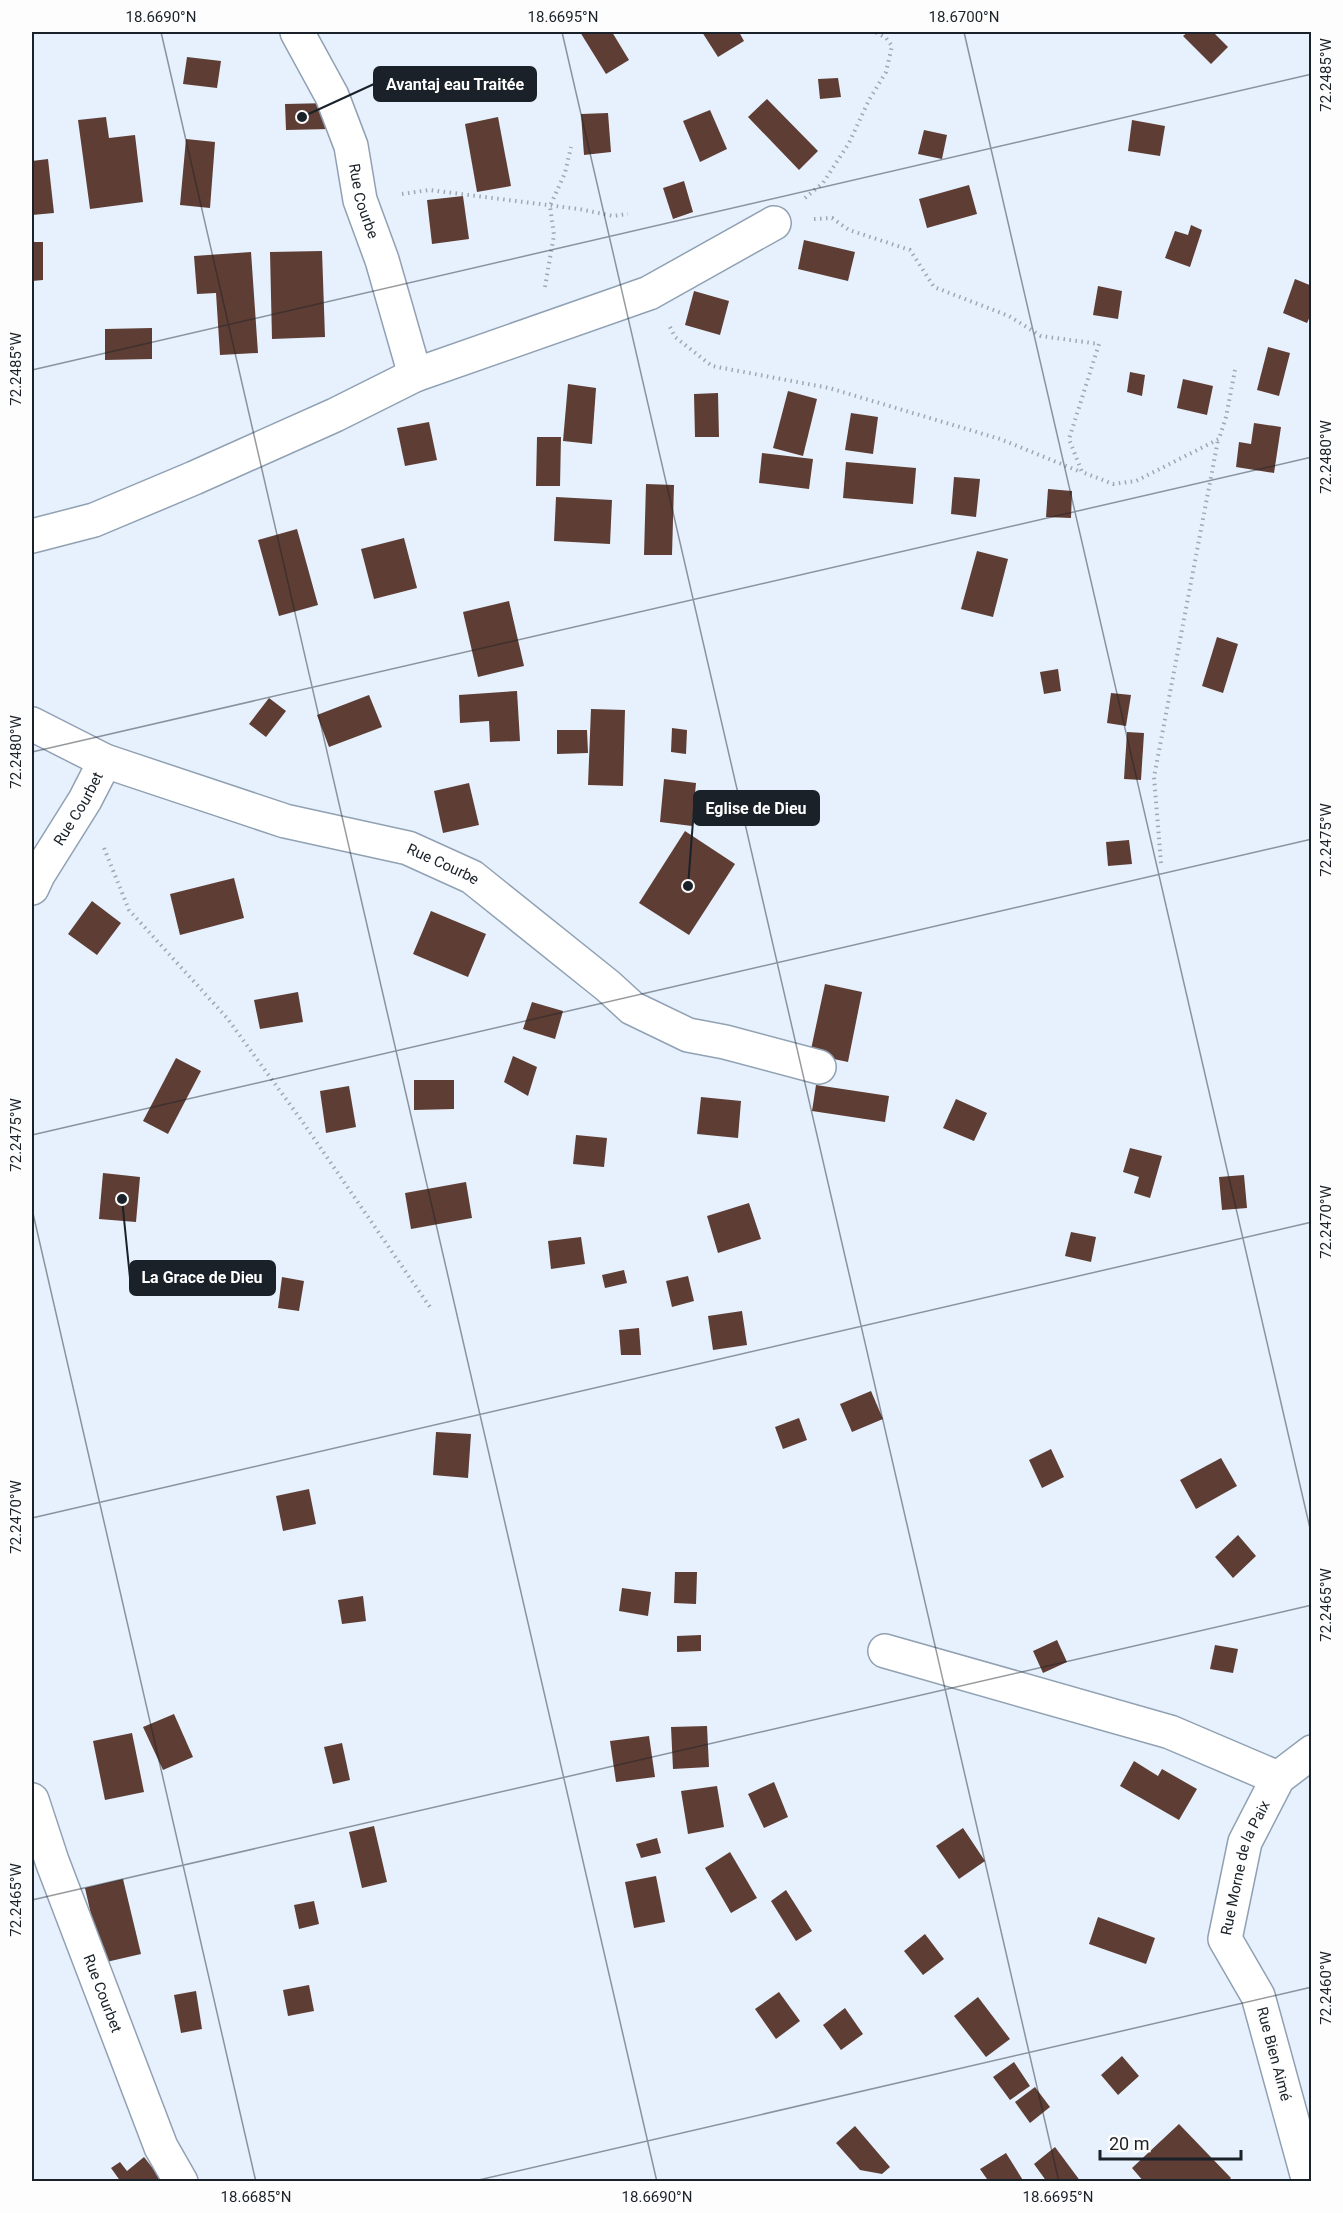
<svg xmlns="http://www.w3.org/2000/svg" width="1343" height="2213" font-family="Roboto,sans-serif">
<style>
.building{fill:#5e3d34}
.lines{fill:none;stroke-linecap:round;stroke-linejoin:round}
.minor-casing{stroke:#90a1b3;stroke-width:36}
.path{stroke:#9ea8b2;stroke-width:4;stroke-dasharray:1.5 4.5;stroke-linecap:butt}
.minor{stroke:#fff;stroke-width:33}
.ticks{fill:none;stroke:#1a2128;stroke-width:1.5;stroke-opacity:0.45}
.labels{text-anchor:middle;dominant-baseline:central;stroke-width:6;stroke-linejoin:round;paint-order:stroke}
.street-label{font-size:15px;fill:#1a2128;stroke:#fdfdfd}
.leader{fill:none;stroke:#1a2128;stroke-width:2}
.callout-dot{fill:#1a2128;stroke:#fdfdfd;stroke-width:2}
.callout{fill:#1a2128;stroke:#1a2128;stroke-width:2}
.callout-label{font-size:16px;text-anchor:middle;font-weight:bold;fill:#fff}
.neatline{fill:none;stroke:#1a2128;stroke-width:2}
.ticks-label{font-size:15px;text-anchor:middle;fill:#1a2128}
</style>
<rect width="100%" height="100%" fill="#e6f1fd"/>
<g class="building">
<polygon points="580,32 612,32 629,60 606,74"/>
<polygon points="702,32 739,32 744,41 718,57"/>
<polygon points="1188,32 1213,32 1228,47 1211,64 1183,36"/>
<polygon points="187,57 221,61 217,88 183,84"/>
<polygon points="838,78 841,97 820,99 818,79"/>
<polygon points="767,99 818,151 799,170 748,117"/>
<polygon points="329,103 330,129 286,130 285,104"/>
<polygon points="710,110 727,149 700,162 683,121"/>
<polygon points="608,113 611,152 584,155 581,114"/>
<polygon points="106,117 109,138 135,135 143,202 90,209 78,120"/>
<polygon points="498,117 511,186 477,192 465,124"/>
<polygon points="1132,120 1165,126 1160,156 1128,151"/>
<polygon points="924,130 947,135 942,159 918,154"/>
<polygon points="186,139 215,142 210,208 180,205"/>
<polygon points="48,159 54,213 32,215 32,161"/>
<polygon points="684,181 693,212 673,219 663,188"/>
<polygon points="969,185 977,214 927,228 919,199"/>
<polygon points="463,196 469,239 432,244 427,200"/>
<polygon points="1191,225 1202,230 1190,267 1165,258 1175,231 1188,235"/>
<polygon points="804,240 855,252 848,281 798,269"/>
<polygon points="32,242 43,242 43,280 32,281"/>
<polygon points="322,251 325,337 272,339 270,252"/>
<polygon points="251,252 258,353 220,355 216,293 197,294 194,256"/>
<polygon points="1295,279 1312,286 1312,312 1307,323 1283,313"/>
<polygon points="1098,286 1122,291 1118,319 1093,315"/>
<polygon points="694,291 729,301 720,335 685,325"/>
<polygon points="152,328 152,359 105,360 105,329"/>
<polygon points="1268,347 1290,353 1279,396 1257,390"/>
<polygon points="1130,372 1145,375 1142,396 1127,392"/>
<polygon points="1183,379 1213,386 1207,415 1177,408"/>
<polygon points="568,384 596,388 592,444 563,441"/>
<polygon points="788,391 817,399 803,456 773,448"/>
<polygon points="718,393 719,437 695,437 694,394"/>
<polygon points="851,413 878,417 873,454 845,450"/>
<polygon points="429,422 437,460 405,466 397,428"/>
<polygon points="1254,423 1281,427 1274,473 1236,467 1239,442 1251,444"/>
<polygon points="537,437 561,437 560,486 536,486"/>
<polygon points="762,453 813,459 809,489 759,483"/>
<polygon points="846,462 916,468 913,504 843,498"/>
<polygon points="954,477 980,479 976,517 951,514"/>
<polygon points="646,484 674,485 672,555 644,555"/>
<polygon points="1048,489 1072,491 1071,518 1046,517"/>
<polygon points="556,497 612,500 610,544 554,541"/>
<polygon points="297,529 318,605 279,616 258,540"/>
<polygon points="404,538 417,588 374,599 361,549"/>
<polygon points="977,551 1008,559 993,617 961,609"/>
<polygon points="509,601 524,666 478,677 463,612"/>
<polygon points="1217,637 1238,644 1223,693 1202,686"/>
<polygon points="1058,669 1061,691 1044,694 1040,672"/>
<polygon points="517,691 520,741 490,742 489,721 460,723 459,695"/>
<polygon points="1111,693 1131,695 1126,726 1107,723"/>
<polygon points="369,695 382,727 329,747 317,715"/>
<polygon points="269,698 286,711 266,737 249,724"/>
<polygon points="591,709 625,710 623,786 588,785"/>
<polygon points="672,728 687,730 686,754 671,752"/>
<polygon points="557,730 587,730 588,753 557,754"/>
<polygon points="1127,732 1144,733 1141,780 1124,779"/>
<polygon points="664,779 696,783 692,826 660,822"/>
<polygon points="469,783 479,825 443,833 434,791"/>
<polygon points="685,831 735,864 689,935 639,903"/>
<polygon points="1129,840 1132,864 1108,866 1106,842"/>
<polygon points="234,878 244,918 180,935 170,894"/>
<polygon points="92,901 121,923 97,955 68,934"/>
<polygon points="431,911 486,934 468,977 413,954"/>
<polygon points="825,984 862,992 848,1062 810,1054"/>
<polygon points="298,992 303,1022 260,1029 254,1000"/>
<polygon points="532,1002 563,1011 555,1039 523,1029"/>
<polygon points="513,1056 537,1067 528,1096 504,1082"/>
<polygon points="176,1058 201,1071 168,1134 143,1121"/>
<polygon points="414,1080 454,1080 454,1109 414,1110"/>
<polygon points="816,1085 889,1096 885,1122 812,1111"/>
<polygon points="349,1086 356,1127 326,1133 320,1091"/>
<polygon points="701,1097 741,1101 738,1138 697,1134"/>
<polygon points="956,1099 987,1113 974,1141 943,1128"/>
<polygon points="576,1135 607,1138 604,1167 573,1164"/>
<polygon points="1130,1148 1162,1156 1150,1198 1134,1193 1139,1177 1123,1172"/>
<polygon points="103,1173 140,1177 136,1222 99,1219"/>
<polygon points="1244,1175 1247,1208 1222,1210 1219,1177"/>
<polygon points="466,1182 472,1218 411,1229 405,1193"/>
<polygon points="749,1203 761,1239 718,1253 707,1216"/>
<polygon points="1071,1232 1096,1237 1091,1262 1065,1256"/>
<polygon points="581,1237 585,1264 551,1269 548,1241"/>
<polygon points="624,1270 627,1283 605,1288 602,1275"/>
<polygon points="688,1276 694,1301 672,1307 666,1281"/>
<polygon points="282,1277 304,1281 299,1311 278,1308"/>
<polygon points="742,1311 747,1345 713,1350 708,1316"/>
<polygon points="639,1328 641,1355 621,1355 619,1330"/>
<polygon points="871,1391 883,1419 852,1432 840,1404"/>
<polygon points="799,1418 807,1440 783,1449 775,1427"/>
<polygon points="436,1432 471,1434 468,1478 433,1475"/>
<polygon points="1051,1449 1064,1477 1042,1488 1029,1460"/>
<polygon points="1221,1458 1237,1486 1196,1509 1180,1480"/>
<polygon points="309,1489 316,1524 283,1531 276,1496"/>
<polygon points="1238,1535 1256,1556 1233,1578 1215,1557"/>
<polygon points="675,1572 697,1572 696,1604 674,1603"/>
<polygon points="622,1588 651,1592 648,1616 619,1611"/>
<polygon points="363,1596 366,1621 342,1624 338,1600"/>
<polygon points="701,1635 701,1651 677,1652 677,1636"/>
<polygon points="1057,1640 1067,1662 1043,1673 1033,1651"/>
<polygon points="1215,1645 1238,1649 1233,1673 1210,1669"/>
<polygon points="174,1714 193,1757 163,1770 143,1727"/>
<polygon points="707,1726 709,1767 673,1769 671,1727"/>
<polygon points="132,1733 144,1792 105,1800 93,1741"/>
<polygon points="649,1736 655,1777 616,1782 610,1741"/>
<polygon points="342,1743 350,1780 333,1784 324,1747"/>
<polygon points="1134,1761 1158,1776 1162,1769 1197,1789 1179,1820 1120,1786"/>
<polygon points="774,1782 788,1817 764,1828 748,1794"/>
<polygon points="717,1786 724,1827 688,1834 681,1791"/>
<polygon points="374,1826 387,1882 362,1888 349,1832"/>
<polygon points="963,1828 985,1861 959,1879 936,1846"/>
<polygon points="657,1838 661,1853 641,1858 636,1844"/>
<polygon points="730,1852 757,1898 731,1913 705,1868"/>
<polygon points="656,1876 665,1922 634,1928 625,1882"/>
<polygon points="123,1879 141,1954 102,1963 85,1888"/>
<polygon points="786,1890 812,1931 796,1941 771,1901"/>
<polygon points="314,1901 319,1924 299,1929 294,1905"/>
<polygon points="1098,1917 1155,1938 1146,1964 1089,1944"/>
<polygon points="925,1934 944,1959 923,1975 904,1951"/>
<polygon points="309,1985 314,2011 288,2016 283,1990"/>
<polygon points="196,1991 202,2029 181,2033 174,1995"/>
<polygon points="779,1992 800,2021 776,2039 755,2009"/>
<polygon points="978,1997 1010,2039 986,2057 954,2016"/>
<polygon points="845,2008 863,2034 841,2050 823,2025"/>
<polygon points="1122,2056 1139,2076 1118,2095 1101,2075"/>
<polygon points="1014,2062 1030,2086 1010,2100 993,2077"/>
<polygon points="1035,2087 1050,2107 1030,2123 1015,2102"/>
<polygon points="1179,2124 1231,2178 1227,2182 1144,2182 1132,2168"/>
<polygon points="855,2126 890,2167 882,2174 860,2170 836,2143"/>
<polygon points="1055,2147 1081,2182 1047,2182 1034,2164"/>
<polygon points="1006,2153 1024,2182 989,2182 980,2169"/>
<polygon points="144,2157 161,2179 159,2182 121,2182 111,2168 120,2162 127,2171"/>
</g>
<g class="lines">
<defs>
<g id="minor">
<path id="s1" d="M297 32 332 96 351 146 360 200 382 260 415 375"/>
<polyline points="32,536 94,520 194,478 335,415 415,375 649,293 774,223"/>
<path id="s2" d="M32 724 105 761 285 821 408 848 472 877 608 986 632 1008 688 1035 725 1042 819 1067"/>
<path id="s3" d="M32 888 38 875 85 800 105 761"/>
<polyline points="885,1651 1170,1732 1278,1778"/>
<path id="s4" d="M32 1800 52 1861 161 2147 181 2182"/>
<path id="s5" d="M1309 2182 1258 1996 1225 1939 1245 1842 1278 1778 1312 1752"/>
</g>
</defs>
<use href="#minor" class="minor-casing"/>
<g class="path">
<polyline points="402,194 429,190 579,209 613,216 628,214"/>
<polyline points="805,198 823,183 849,143 869,100 886,72 892,46 886,38 875,32"/>
<polyline points="814,219 832,218 849,230 910,250 934,287 1009,316 1041,336 1099,344 1069,439 1082,472 1113,484 1136,481 1219,439 1226,417 1235,370"/>
<polyline points="545,287 554,235 550,206 565,173 571,147"/>
<polyline points="670,327 675,337 712,366 829,388 1000,439 1081,472"/>
<polyline points="104,848 129,910 227,1018 302,1121 432,1310"/>
<polyline points="1161,863 1154,777 1218,440"/>
</g>
<use href="#minor" class="minor"/>
</g>
<path class="ticks" d="M161 32 657 2182M562 32 1059 2182M964 32 1312 1537M32 370 1312 74M32 752 1312 457M32 1135 1312 839M32 1209 256 2182M32 1518 1312 1222M32 1900 1312 1605M470 2182 1312 1987"/>
<g class="labels">
<g class="street-label">
<text stroke="none"><textPath href="#s1" startOffset="183">Rue Courbe</textPath></text>
<text stroke="none"><textPath href="#s3" startOffset="92">Rue Courbet</textPath></text>
<text stroke="none"><textPath href="#s2" startOffset="436">Rue Courbe</textPath></text>
<text stroke="none"><textPath href="#s5" startOffset="333">Rue Morne de la Paix</textPath></text>
<text stroke="none"><textPath href="#s4" startOffset="206">Rue Courbet</textPath></text>
<text transform="translate(1274 2054) rotate(75)">Rue Bien Aimé</text>
</g>
</g>
<path class="leader" d="M302 117L374 84M688 886L694 808M122 1199L130 1278"/>
<g class="callout-dot">
<circle cx="302" cy="117" r="6"/>
<circle cx="688" cy="886" r="6"/>
<circle cx="122" cy="1199" r="6"/>
</g>
<g class="callout">
<rect x="374" y="67" width="162" height="34" rx="6"/>
<rect x="694" y="791" width="125" height="34" rx="6"/>
<rect x="130" y="1261" width="145" height="34" rx="6"/>
</g>
<g class="callout-label">
<text x="455" y="90">Avantaj eau Traitée</text>
<text x="756" y="814">Eglise de Dieu</text>
<text x="202" y="1283">La Grace de Dieu</text>
</g>
<rect width="1343" height="2213" fill="none" stroke="#fdfdfd" stroke-width="66"/>
<path d="M1100 2150v9h141v-9" fill="none" stroke="#1a2128" stroke-width="3"/>
<text x="1109" y="2150" font-size="18" fill="#1a2128" stroke="#fdfdfd" stroke-width="4.5" paint-order="stroke">20 m</text>
<rect x="33" y="33" width="1277" height="2147" class="neatline"/>
<g class="ticks-label">
<text x="161" y="22">18.6690°N</text>
<text x="563" y="22">18.6695°N</text>
<text x="964" y="22">18.6700°N</text>
<text transform="translate(1326 75) rotate(-90)" y="5">72.2485°W</text>
<text transform="translate(16 369) rotate(-90)" y="5">72.2485°W</text>
<text transform="translate(1326 457) rotate(-90)" y="5">72.2480°W</text>
<text transform="translate(16 752) rotate(-90)" y="5">72.2480°W</text>
<text transform="translate(1326 840) rotate(-90)" y="5">72.2475°W</text>
<text transform="translate(16 1135) rotate(-90)" y="5">72.2475°W</text>
<text transform="translate(1326 1222) rotate(-90)" y="5">72.2470°W</text>
<text transform="translate(16 1517) rotate(-90)" y="5">72.2470°W</text>
<text transform="translate(1326 1605) rotate(-90)" y="5">72.2465°W</text>
<text transform="translate(16 1900) rotate(-90)" y="5">72.2465°W</text>
<text transform="translate(1326 1988) rotate(-90)" y="5">72.2460°W</text>
<text x="256" y="2202">18.6685°N</text>
<text x="657" y="2202">18.6690°N</text>
<text x="1058" y="2202">18.6695°N</text>
</g>
</svg>
